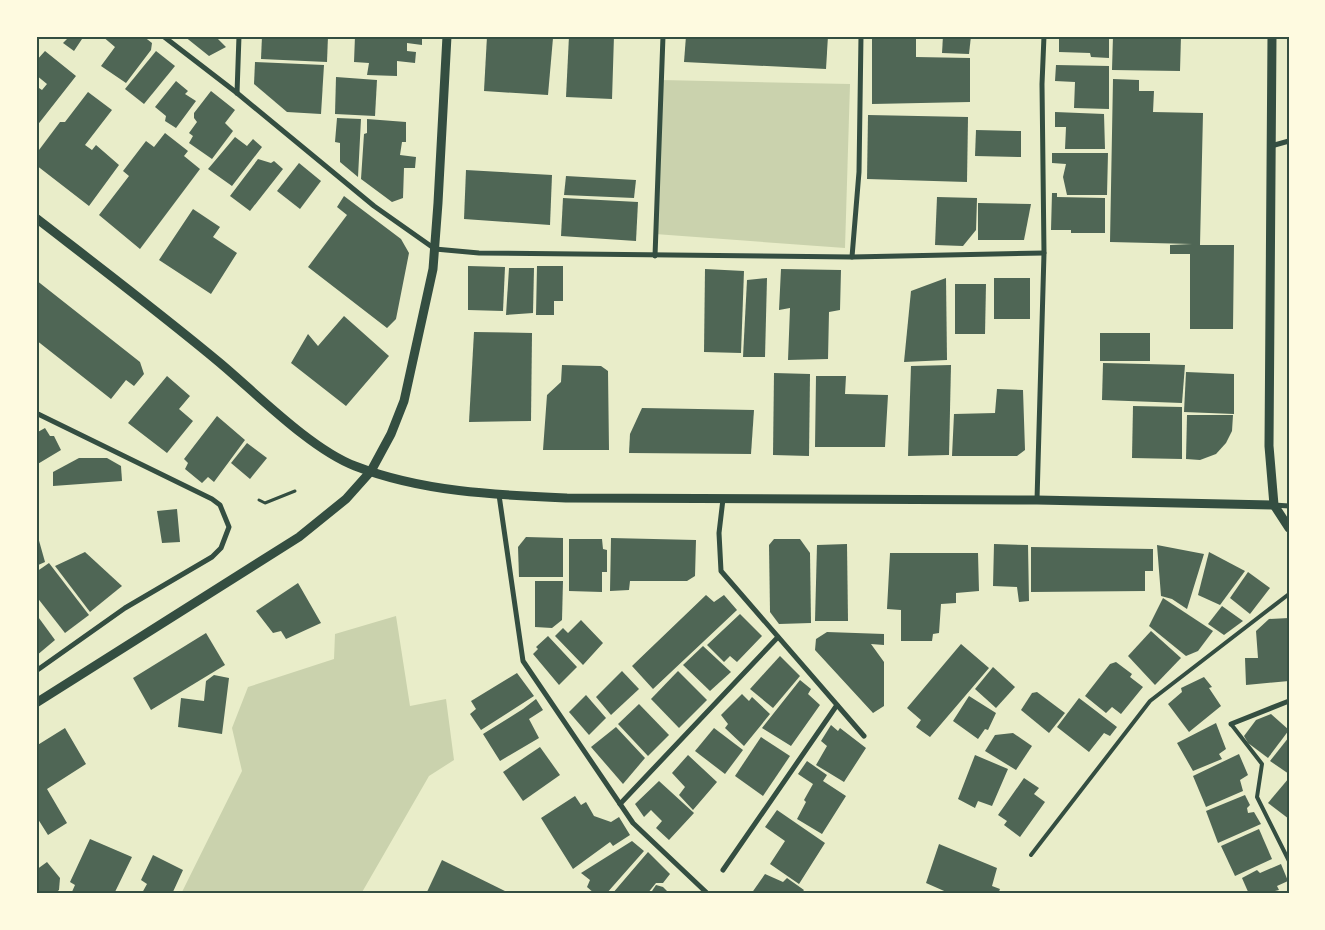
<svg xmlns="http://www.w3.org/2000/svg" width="1325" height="930" font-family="Figtree,sans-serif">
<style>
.green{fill:#cad2ad}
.building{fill:#4f6655}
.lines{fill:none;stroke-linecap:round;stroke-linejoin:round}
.path{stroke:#344e41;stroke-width:3}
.service{stroke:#344e41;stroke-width:4}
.minor{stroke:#344e41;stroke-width:5}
.tertiary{stroke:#344e41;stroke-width:9}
.neatline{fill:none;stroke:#344e41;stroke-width:2}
</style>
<rect width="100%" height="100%" fill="#e9edc9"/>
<g class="green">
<polygon points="661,80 850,84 845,248 655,234"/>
<polygon points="396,616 410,706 446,699 454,760 429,776 361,894 181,894 242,771 232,728 248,687 334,659 335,634"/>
</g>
<g class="building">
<polygon points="64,36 84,36 74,51 63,43 67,39"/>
<polygon points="102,36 132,36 135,39 143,36 152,43 151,50 126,83 101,66 115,47"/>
<polygon points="184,36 218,36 217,38 226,47 209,56"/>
<polygon points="262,36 328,36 327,62 261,59"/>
<polygon points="355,36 422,36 422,45 407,43 407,51 416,52 415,63 397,61 397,76 367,75 369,63 354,62"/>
<polygon points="487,36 553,38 548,95 484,91"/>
<polygon points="569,36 614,36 612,99 566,97"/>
<polygon points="686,36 828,36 826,69 684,62"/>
<polygon points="872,36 916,36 916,57 970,58 970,102 872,104"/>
<polygon points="943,36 971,36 969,54 942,53"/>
<polygon points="1059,36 1109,36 1109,58 1091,57 1090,53 1059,52"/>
<polygon points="1113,36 1181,36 1180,71 1112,70"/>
<polygon points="45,51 76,76 36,127 36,86 42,90 47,84 36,75 36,61"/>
<polygon points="156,51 175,66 144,104 125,89"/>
<polygon points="255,62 324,65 321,114 287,112 254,84"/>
<polygon points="1056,65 1109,66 1109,109 1074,108 1075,82 1055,81"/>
<polygon points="336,77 377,80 375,116 335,114"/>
<polygon points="1113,79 1139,80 1139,91 1154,91 1153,112 1203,113 1200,245 1234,245 1233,329 1190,329 1190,254 1170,254 1170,245 1192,244 1110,242"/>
<polygon points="176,81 188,91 185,94 196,101 176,128 165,121 166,116 155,107"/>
<polygon points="211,91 235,110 225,123 233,131 212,159 189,143 193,136 189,133 197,122 194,118 194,113"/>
<polygon points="88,92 112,110 85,145 92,150 96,145 119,165 89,206 36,165 36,154 60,122 65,122"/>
<polygon points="1055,112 1104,114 1105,149 1065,149 1066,127 1055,127"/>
<polygon points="868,115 968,117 967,182 867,179"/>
<polygon points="337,118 361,119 358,177 340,162 340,143 335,142"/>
<polygon points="367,119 406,122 406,142 402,142 400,155 416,157 415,168 404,168 403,198 392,202 361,179 364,134 367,133"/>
<polygon points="976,130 1021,131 1021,157 975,156"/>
<polygon points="165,133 188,151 184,156 200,169 140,249 99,215 129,176 123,171 146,141 154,147"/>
<polygon points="235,137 247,146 253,139 262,147 232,186 208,169"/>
<polygon points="1052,153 1108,153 1107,195 1067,195 1063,177 1066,164 1052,163"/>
<polygon points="258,159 271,163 274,161 283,169 250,211 230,196"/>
<polygon points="299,163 321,181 300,209 277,191"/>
<polygon points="466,170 552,175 550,225 464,219"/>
<polygon points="566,176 636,180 634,198 564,195"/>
<polygon points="1052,193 1057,193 1057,197 1105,198 1105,233 1071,233 1071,230 1051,230"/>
<polygon points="344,196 401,239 409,253 396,319 387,328 308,267 347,215 337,207"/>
<polygon points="937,197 977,198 976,230 963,246 935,245"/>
<polygon points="563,198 638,202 636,241 561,236"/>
<polygon points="978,203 1031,204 1024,240 978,240"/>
<polygon points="193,209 220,227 213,237 237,253 211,294 159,260"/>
<polygon points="468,266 505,267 503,311 468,310"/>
<polygon points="537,266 563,266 563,301 554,301 554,315 536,315"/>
<polygon points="509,268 534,268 533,313 506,315"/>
<polygon points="705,269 744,271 741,353 704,352"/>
<polygon points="781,269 841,270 840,310 829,312 828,359 788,360 790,308 779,310"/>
<polygon points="767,278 765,357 743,357 747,280"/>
<polygon points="946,278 947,360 904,362 911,291"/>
<rect x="994" y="278" width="36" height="41"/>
<polygon points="36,280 140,362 144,374 134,386 126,380 111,399 36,340"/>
<polygon points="955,284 986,284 985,334 955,334"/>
<polygon points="344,316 389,356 346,406 291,363 308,334 318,346"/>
<polygon points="474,332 532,333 531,421 469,422"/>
<rect x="1100" y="333" width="50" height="28"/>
<polygon points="1103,363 1185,365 1182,403 1102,400"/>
<polygon points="562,365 601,366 608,371 609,450 543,450 547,395 561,382"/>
<polygon points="951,365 949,455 908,456 911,366"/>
<polygon points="1186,372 1234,374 1234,414 1184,412"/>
<polygon points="774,373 810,374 809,456 773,455"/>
<polygon points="167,376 190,396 179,409 193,421 167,453 128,423"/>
<polygon points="816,376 846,376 845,394 888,395 885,447 815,447"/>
<polygon points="997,389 1023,390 1025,450 1017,456 952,456 954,414 995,413"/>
<polygon points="1133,406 1182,407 1182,459 1132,458"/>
<polygon points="642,408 754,410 751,454 629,453 630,434"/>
<polygon points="1187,415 1233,415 1232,431 1226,443 1216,454 1200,460 1186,459"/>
<polygon points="217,416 245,440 214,482 208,477 202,483 185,469 188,463 184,459"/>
<polygon points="45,428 50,436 54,436 61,450 36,465 36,433"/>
<polygon points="247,443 267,458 250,479 231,463"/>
<polygon points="79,458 107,458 121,466 122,481 53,486 53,472"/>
<polygon points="177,509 180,542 162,543 157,511"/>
<polygon points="36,530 45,562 36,566"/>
<polygon points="526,537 563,538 563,577 519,577 518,547"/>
<polygon points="611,538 696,540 695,576 687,581 630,581 629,590 610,591"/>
<polygon points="569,539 602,539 603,549 607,550 607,572 602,572 602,592 569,591"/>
<polygon points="774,539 800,539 810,553 811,623 779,624 770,612 769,545"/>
<polygon points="847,544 848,621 815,621 817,545"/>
<polygon points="994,544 1028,545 1029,601 1019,602 1017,587 993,586"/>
<polygon points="1157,545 1204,554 1187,609 1172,599 1161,596"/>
<polygon points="1031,547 1153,549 1153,571 1145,571 1145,591 1031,592"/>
<polygon points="85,552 122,586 90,612 55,566"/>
<polygon points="1209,552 1245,571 1220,605 1198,595"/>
<polygon points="890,553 978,553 979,591 956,593 956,603 941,604 939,633 933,634 932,641 901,641 901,610 887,609"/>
<polygon points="49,563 89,615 65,633 36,596 36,572"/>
<polygon points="1248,572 1270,588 1250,614 1230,598"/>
<polygon points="535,581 563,581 562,620 552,628 535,627"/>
<polygon points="298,583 321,623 286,639 281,631 273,633 256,611"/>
<polygon points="706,595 714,602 724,595 737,610 653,689 632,666"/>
<polygon points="1163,598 1213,631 1198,651 1186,656 1149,626"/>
<polygon points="1222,606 1243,621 1224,635 1208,624"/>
<polygon points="36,614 55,640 36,656"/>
<polygon points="740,614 762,636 737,662 730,656 724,662 707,645"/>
<polygon points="1289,618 1289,681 1246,685 1245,658 1258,658 1256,631 1269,619"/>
<polygon points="581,620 603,643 583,665 555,636 563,628 568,633"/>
<polygon points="1151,631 1181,658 1155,685 1128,656"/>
<polygon points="827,632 884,634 884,645 871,644 884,662 884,706 873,713 815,650 816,639"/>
<polygon points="206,633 225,665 151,710 133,678"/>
<polygon points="548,636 577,667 559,685 533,654 538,649 536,647"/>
<polygon points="961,644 989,668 930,737 916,727 921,720 907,708"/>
<polygon points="703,646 731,672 710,691 683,665"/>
<polygon points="780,656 800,676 773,708 750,689"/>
<polygon points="1116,662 1132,674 1130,677 1143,687 1121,714 1112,707 1106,713 1085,696 1110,664"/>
<polygon points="993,667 1015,687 996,708 975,689"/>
<polygon points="622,671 639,689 611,715 596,697"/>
<polygon points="678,671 707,700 679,728 651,699"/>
<polygon points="517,673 534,696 481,730 470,714 476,709 471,701"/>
<polygon points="214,675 229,678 222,734 178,727 181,698 204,701 206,681"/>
<polygon points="1204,677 1212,687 1209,688 1221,706 1189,732 1168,704 1182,692 1181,688"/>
<polygon points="800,680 811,689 808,694 820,705 791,746 762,728"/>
<polygon points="1037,692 1065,713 1049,733 1021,710 1032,693"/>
<polygon points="742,694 749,701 752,697 770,714 744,746 725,728 728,724 721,715"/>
<polygon points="586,695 606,718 589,735 569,712"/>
<polygon points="969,696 996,713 988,730 985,729 978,739 953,721"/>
<polygon points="1079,698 1117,727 1110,736 1104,733 1089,752 1057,727"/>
<polygon points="536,699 543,710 529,719 539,738 500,761 483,734 523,709"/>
<polygon points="639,704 669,735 648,756 618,724"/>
<polygon points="1271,714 1289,730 1268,758 1248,743 1244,736 1256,720"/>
<polygon points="1216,723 1226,749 1219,754 1222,759 1193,771 1177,743"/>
<polygon points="831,725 838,731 840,728 866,748 844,782 816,765 827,746 821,741"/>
<polygon points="616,727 645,758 623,784 591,747"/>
<polygon points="65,728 86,764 47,789 67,823 48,835 36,816 36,746"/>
<polygon points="714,728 743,750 725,774 695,751"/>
<polygon points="1013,733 1032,746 1016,770 985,751 995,735"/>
<polygon points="761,737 790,756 763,796 735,776"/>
<polygon points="1289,737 1289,774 1270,761"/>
<polygon points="540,747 560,775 523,801 503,772"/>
<polygon points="1239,754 1248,775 1240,780 1243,791 1206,807 1193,776"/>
<polygon points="688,755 717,782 693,810 679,795 685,787 672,773"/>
<polygon points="975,755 1008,769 992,806 978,801 975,808 958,799"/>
<polygon points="807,761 827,775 823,781 846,796 822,834 797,819 806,802 804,800 813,784 798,774"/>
<polygon points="1024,778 1039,788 1034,794 1045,802 1020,837 1004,825 1007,821 998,815"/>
<polygon points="1289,778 1289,819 1268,803"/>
<polygon points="659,781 694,813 669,840 656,828 662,821 651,810 644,817 635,804"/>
<polygon points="1245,795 1250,805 1247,808 1248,813 1254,812 1261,824 1218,843 1206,811"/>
<polygon points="575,796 581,805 586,802 594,816 611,822 619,817 630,835 613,846 610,842 573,869 541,818"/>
<polygon points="777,810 825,843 799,884 770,864 785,841 765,827"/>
<polygon points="1259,829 1272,859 1235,876 1221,846"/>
<polygon points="90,839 132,857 114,894 71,894 75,885 70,882"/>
<polygon points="632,841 644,851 606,894 594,893 587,887 590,880 581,873"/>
<polygon points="939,844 997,868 992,886 1000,889 998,894 951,894 926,883"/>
<polygon points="648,852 670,874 663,883 656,883 647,894 612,894"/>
<polygon points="153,855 183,870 172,894 137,894 138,892 142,893 147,884 141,880"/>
<polygon points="442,860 511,894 426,894"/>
<polygon points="47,862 60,878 59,890 54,894 36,894 36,870"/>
<polygon points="1281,864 1288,881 1277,886 1279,890 1275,891 1276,894 1249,894 1242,878 1257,870 1260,873"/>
<polygon points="765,874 783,882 787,878 804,890 801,894 751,894"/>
<polygon points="656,885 663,887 670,894 650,894"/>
</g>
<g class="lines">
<polyline class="path" points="259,500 265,503 295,491"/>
<g class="service">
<polyline points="1231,724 1262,764 1257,797 1289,861"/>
<polyline points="1031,855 1150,701 1289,594"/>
</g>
<g class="minor">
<polyline points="163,36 237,93 374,206 435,249 479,253 852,257 1044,253"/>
<polyline points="237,93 239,36"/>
<polyline points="1271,146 1289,141"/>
<polyline points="655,256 663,36"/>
<polyline points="852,257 859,172 861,36"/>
<polyline points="36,413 212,499 220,505 229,527 221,548 212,557 125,608 36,671"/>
<polyline points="499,495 523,661 633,823 708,894"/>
<polyline points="723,499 719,533 721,571 864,736"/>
<polyline points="1037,500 1044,253 1042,84 1044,36"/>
<polyline points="1274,505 1289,506"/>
<polyline points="1231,724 1289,701"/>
<polyline points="620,804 778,637"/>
<polyline points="723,870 837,705"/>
</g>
<g class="tertiary">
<polyline points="1272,36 1269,446 1274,505 1289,528"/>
<path d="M36 218C98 266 160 313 220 363 258 395 311 449 355 466 422 492 496 495 567 498L1037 500 1274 505"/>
<polyline points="36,703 299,537 346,499 371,471 391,434 404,401 433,269 438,203 447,36"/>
</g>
</g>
<rect width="1325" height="930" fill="none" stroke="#fefae0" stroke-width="75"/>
<rect x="38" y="38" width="1250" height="854" class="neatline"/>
</svg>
